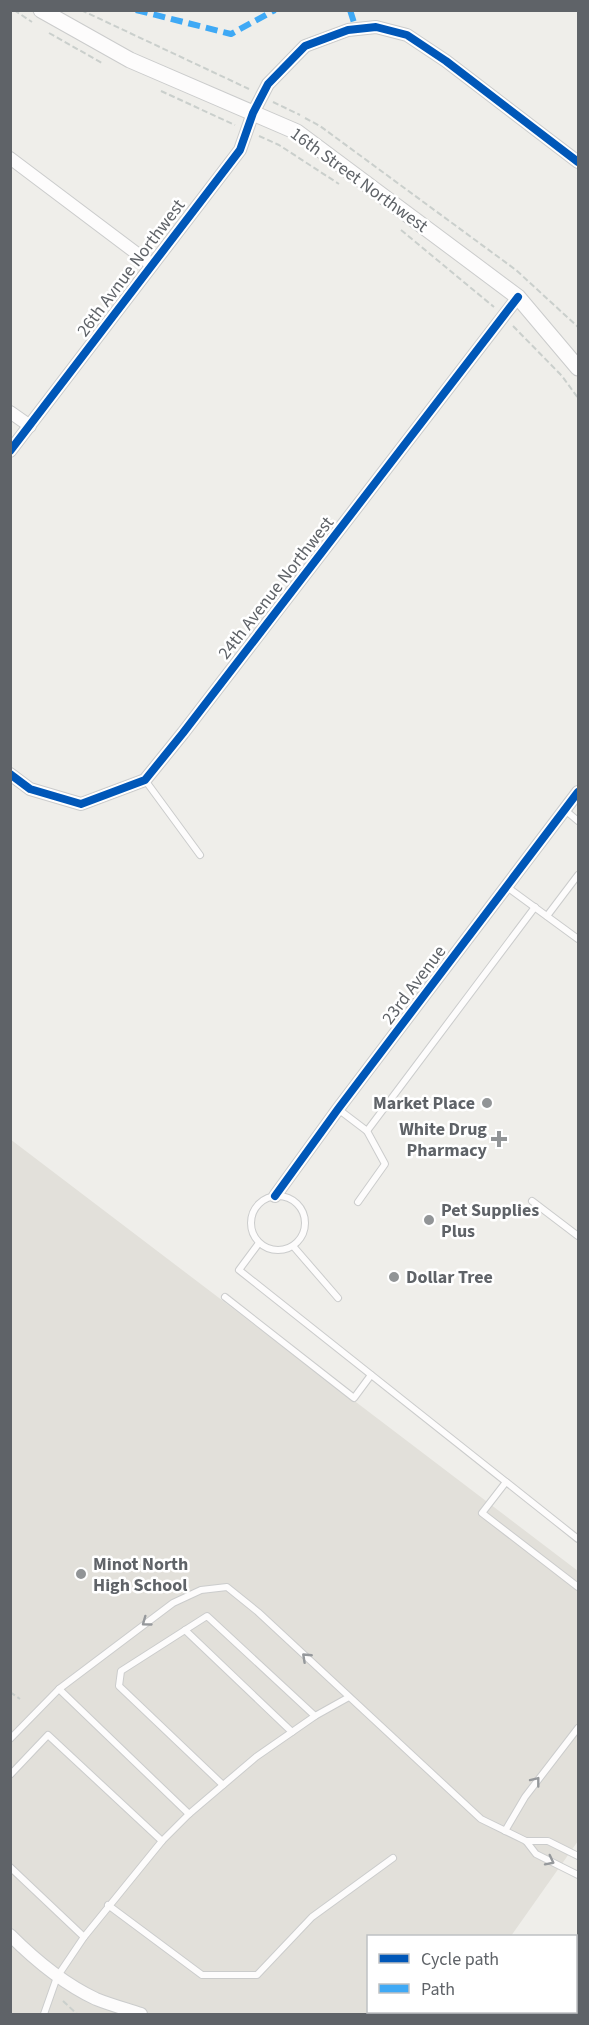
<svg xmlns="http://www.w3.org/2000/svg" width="589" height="2025" font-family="'Source Sans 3',sans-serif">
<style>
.education{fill:#e2e0da}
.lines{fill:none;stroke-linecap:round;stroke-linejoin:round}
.service-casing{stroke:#cbcccc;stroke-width:8}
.minor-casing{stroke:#cbcccc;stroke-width:14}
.tertiary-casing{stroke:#cbcccc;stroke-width:17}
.path{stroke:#cacfcc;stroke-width:2;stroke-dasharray:6 3;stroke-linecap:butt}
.service{stroke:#fdfcfc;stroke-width:6}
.minor{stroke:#fdfcfc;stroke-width:12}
.tertiary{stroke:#fdfcfc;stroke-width:15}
.quiet{stroke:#3fa9f5;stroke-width:6;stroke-dasharray:12 6;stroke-linecap:butt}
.cycleway-casing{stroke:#fff;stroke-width:11}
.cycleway{stroke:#0057b8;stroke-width:8}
.oneway{stroke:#96999c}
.poi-dot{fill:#919496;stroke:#fff;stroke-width:2}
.labels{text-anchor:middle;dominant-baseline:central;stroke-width:5;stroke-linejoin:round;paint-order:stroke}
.street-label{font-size:18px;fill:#5f6368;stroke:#fff}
.poi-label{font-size:18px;font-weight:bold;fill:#5f6368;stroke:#fff;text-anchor:start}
</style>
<rect width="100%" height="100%" fill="#efeeea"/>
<polygon class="education" points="10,1139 578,1571 578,1841 511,1936 368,1936 368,2012 459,2012 457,2014 11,2014"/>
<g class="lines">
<defs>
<g id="service">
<polyline points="145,780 200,855"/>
<polyline points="565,810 578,821"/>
<polyline points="507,887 578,939"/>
<polyline points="547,916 578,875"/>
<polyline points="338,1109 367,1131 535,907"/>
<circle cx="278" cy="1223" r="27"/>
<polyline points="532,1201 578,1236"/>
<polyline points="358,1202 385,1164 367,1131"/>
<polyline points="259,1243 239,1270 578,1539"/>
<polyline points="293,1246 338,1298"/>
<polyline points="225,1297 354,1398 371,1375"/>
<polyline points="506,1482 482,1513 578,1587"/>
<polyline points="185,1630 292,1732"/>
<polyline points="59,1689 189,1814"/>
<polyline points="10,1739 59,1689 173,1603 201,1590 227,1587 258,1612 481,1819 526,1841 536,1854 578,1875"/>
<polyline points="10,1775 48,1735 162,1841"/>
<polyline points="223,1785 119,1686 121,1671 207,1616 315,1716"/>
<polyline points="505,1831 525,1797 578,1728"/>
<polyline points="526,1841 548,1841 578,1856"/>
<polyline points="10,1867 84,1937"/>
<polyline points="108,1905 202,1975 257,1975 312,1917 393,1858"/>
<polyline points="44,2014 57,1977 84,1937 162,1841 189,1814 256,1757 315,1716 349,1697"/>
</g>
<g id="minor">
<polyline points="10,158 152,265"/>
<polyline points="10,412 30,426"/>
<polyline points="10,451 240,150 253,113 268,84 305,46 348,30 376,27 407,35 446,61 578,162"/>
<polyline points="10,774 30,789 81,804 145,780 183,733 518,297"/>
<polyline points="275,1196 338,1109 578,792"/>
<path d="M10 1935C35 1960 64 1984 96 1999 111 2005 126 2009 141 2014"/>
</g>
<g id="tertiary">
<polyline points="41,10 130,60 297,132 518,297 578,368"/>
<polyline points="576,1977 578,1972"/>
<polyline points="550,2014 553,2012"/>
</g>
</defs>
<use href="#service" class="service-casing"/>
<use href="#minor" class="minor-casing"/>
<use href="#tertiary" class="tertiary-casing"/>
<g class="path">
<polyline points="14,10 32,22"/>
<polyline points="81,10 249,89"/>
<polyline points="49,33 102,63"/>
<polyline points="161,91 235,125"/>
<polyline points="273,102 300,115"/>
<polyline points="305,118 320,126 516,270 578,327"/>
<polyline points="259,136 279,145 339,184"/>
<polyline points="401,230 494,307"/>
<polyline points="513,326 562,376 578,398"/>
<polyline points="10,1692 20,1699"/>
<polyline points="63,2001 77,2014"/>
</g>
<use href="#service" class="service"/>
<use href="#minor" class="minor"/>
<use href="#tertiary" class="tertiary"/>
<g class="quiet">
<polyline points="136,10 231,34 275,10"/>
<polyline points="350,10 356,29"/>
</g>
<defs>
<g id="cycleway">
<polyline points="10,451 240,150 253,113 268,84 305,46 348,30 376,27 407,35 446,61 578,162"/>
<polyline points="10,774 30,789 81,804 145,780 183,733 518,297"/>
<polyline points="275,1196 338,1109 578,792"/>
</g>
</defs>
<use href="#cycleway" class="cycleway-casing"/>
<use href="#cycleway" class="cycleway"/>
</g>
<defs><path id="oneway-chevron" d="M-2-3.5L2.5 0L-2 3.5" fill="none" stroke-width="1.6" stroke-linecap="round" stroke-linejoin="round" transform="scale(1.5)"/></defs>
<g class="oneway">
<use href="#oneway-chevron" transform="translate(146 1622) rotate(144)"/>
<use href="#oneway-chevron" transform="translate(306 1657) rotate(-137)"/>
<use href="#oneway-chevron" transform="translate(536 1781) rotate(-52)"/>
<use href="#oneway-chevron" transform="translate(550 1861) rotate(27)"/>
</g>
<g class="poi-dot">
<circle cx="487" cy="1103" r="6"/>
<path d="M496 1130h6v6h6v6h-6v6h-6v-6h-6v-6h6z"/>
<circle cx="429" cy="1220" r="6"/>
<circle cx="394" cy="1277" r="6"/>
<circle cx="81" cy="1574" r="6"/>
</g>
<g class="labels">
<g class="street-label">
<text transform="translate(359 180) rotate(36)">16th Street Northwest</text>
<text transform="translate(131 268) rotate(-53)">26th Avnue Northwest</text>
<text transform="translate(276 588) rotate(-52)">24th Avenue Northwest</text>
<text transform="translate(414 985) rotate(-53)">23rd Avenue</text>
</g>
<g class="poi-label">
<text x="475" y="1103" text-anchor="end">Market Place</text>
<text x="487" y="1129" text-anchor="end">White Drug<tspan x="487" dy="21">Pharmacy</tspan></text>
<text x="441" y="1210">Pet Supplies<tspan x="441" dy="21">Plus</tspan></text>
<text x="406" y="1277">Dollar Tree</text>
<text x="93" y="1564">Minot North<tspan x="93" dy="21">High School</tspan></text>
</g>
</g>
<rect width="589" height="2025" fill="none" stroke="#5f6368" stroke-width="24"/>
<rect x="367" y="1935" width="210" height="78" fill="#ffffff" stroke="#bfc1c3" stroke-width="1.5"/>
<rect x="379" y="1954" width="30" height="9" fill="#0057b8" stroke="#bfc1c3" stroke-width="1.5"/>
<text x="421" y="1965" font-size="18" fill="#5f6368">Cycle path</text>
<rect x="379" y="1984" width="30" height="9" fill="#3fa9f5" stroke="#bfc1c3" stroke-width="1.5"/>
<text x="421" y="1995" font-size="18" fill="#5f6368">Path</text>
</svg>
